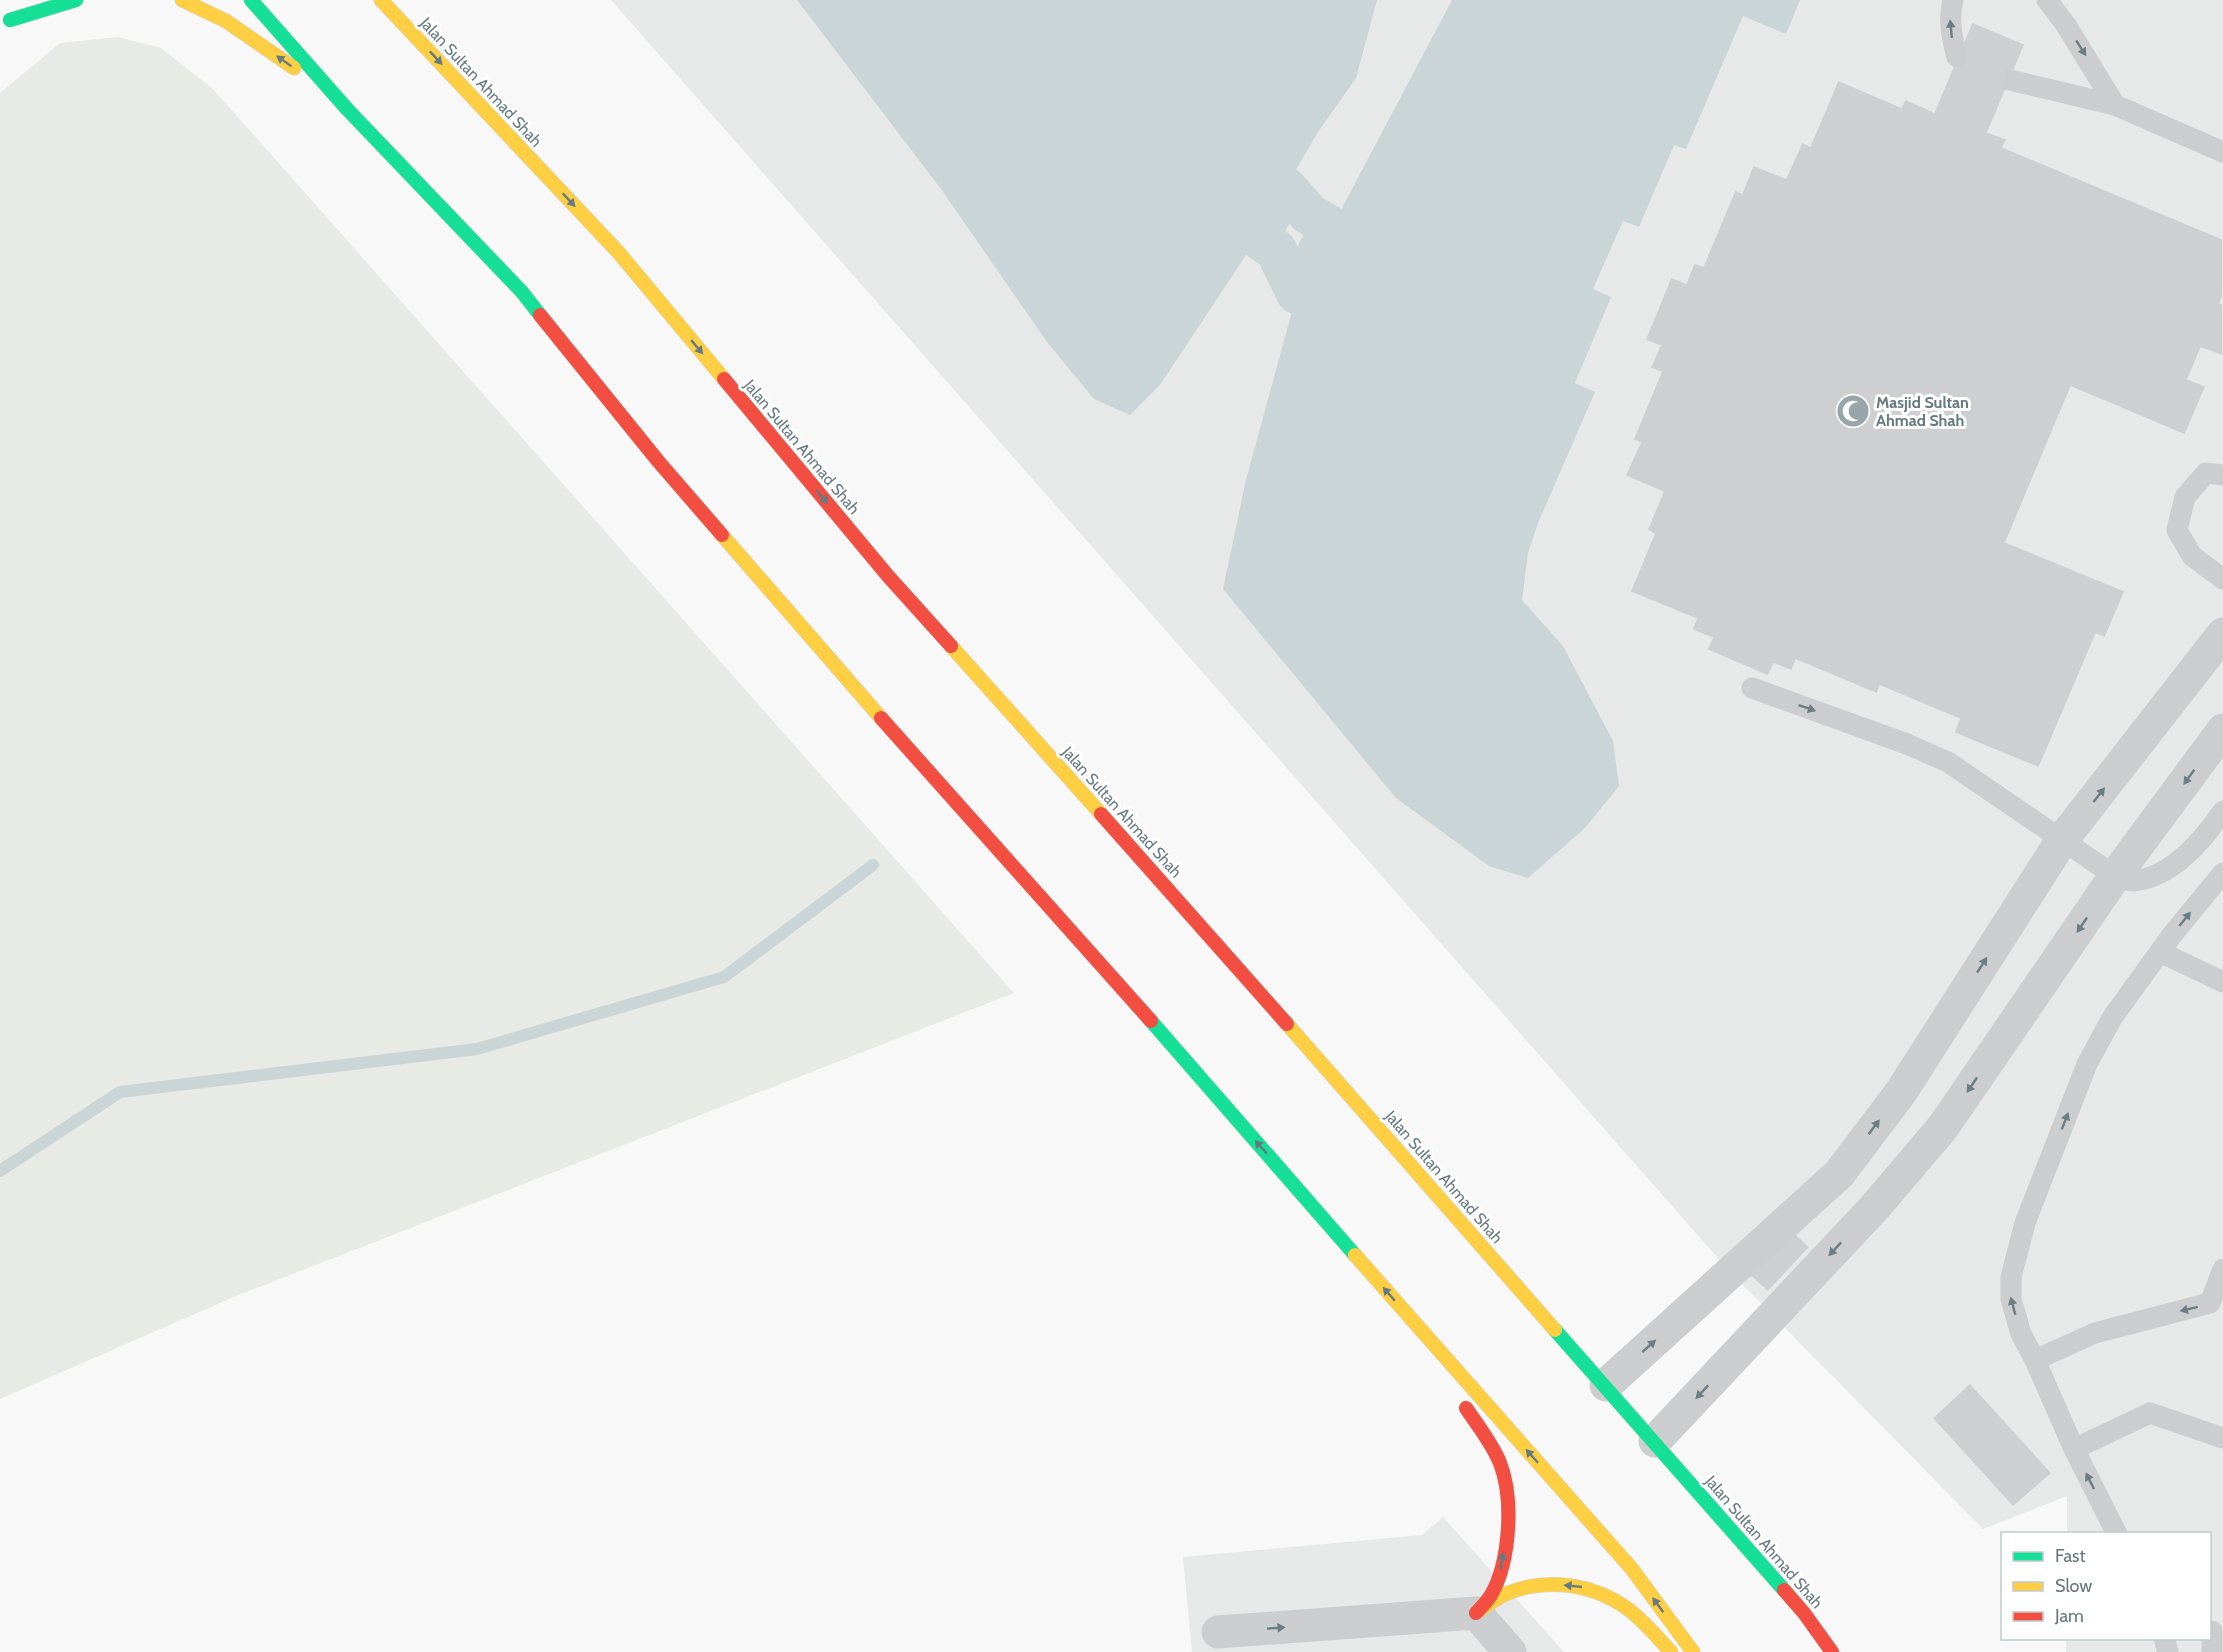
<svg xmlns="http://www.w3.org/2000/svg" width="2223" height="1652" font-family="Cabin,sans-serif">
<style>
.built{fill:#e7e9e8}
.green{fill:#e8eae5}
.water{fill:#c9d5d6}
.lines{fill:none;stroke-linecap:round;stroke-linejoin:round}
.stream{stroke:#c9d5d6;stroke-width:12}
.canal{stroke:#c9d5d6;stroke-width:42}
.building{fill:#cdcfd0;stroke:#e8e8e8;stroke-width:1.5}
.fast-casing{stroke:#d3d4d5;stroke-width:15}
.slow-casing{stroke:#d3d4d5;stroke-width:15}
.jam-casing{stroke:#d3d4d5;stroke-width:15}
.lane{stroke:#cbcdce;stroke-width:21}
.street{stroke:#cbcdce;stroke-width:33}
.fast{stroke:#16e098;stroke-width:14}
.slow{stroke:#ffcf43;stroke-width:14}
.jam{stroke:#f24e42;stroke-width:14}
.oneway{fill:#6a7e85}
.oneway2{fill:#657a81}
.labels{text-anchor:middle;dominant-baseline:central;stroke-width:6;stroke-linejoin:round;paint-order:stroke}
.street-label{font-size:16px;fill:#657a81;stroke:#fff}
.poi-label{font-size:16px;font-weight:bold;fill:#657a81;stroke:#fff;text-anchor:start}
</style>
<rect width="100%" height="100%" fill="#f8f8f8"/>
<g class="built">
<polygon points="611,0 2223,0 2223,1652 2066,1652 2066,1639 2210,1638 2210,1534 2067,1533 2067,1496 1983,1529 1731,1273"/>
<polygon points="1443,1517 1564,1652 1192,1652 1183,1557 1422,1535"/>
</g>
<polygon class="green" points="118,37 161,48 213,89 1014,993 236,1296 0,1399 0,93 60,43"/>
<g class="water">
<polygon points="797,0 1377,0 1356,78 1318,132 1244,258 1160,385 1130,415 1094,399 1047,342 941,189"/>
<polygon points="1452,0 1800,0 1786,34 1743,16 1686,149 1674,145 1639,227 1623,221 1593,289 1611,297 1575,383 1595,392 1538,523 1528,553 1522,600 1563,646 1613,741 1619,786 1585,828 1528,878 1489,866 1396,798 1223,589 1246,480 1297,293"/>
</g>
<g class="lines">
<polyline class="stream" points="0,1171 120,1092 477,1049 724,977 873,865"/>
<polygon class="canal" points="1286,188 1309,214 1331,227 1297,293 1276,250 1257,237"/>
</g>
<g class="building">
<polygon points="1972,22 2025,44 1988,132 2007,139 2003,147 2223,239 2223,295 2220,303 2223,304 2223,356 2201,348 2188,379 2206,386 2185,435 2071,387 2006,542 2125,591 2105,638 2096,634 2039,768 1954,733 1959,719 1880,686 1877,694 1796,660 1792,671 1774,664 1768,676 1707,650 1712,638 1692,630 1696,619 1630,592 1654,534 1647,530 1663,492 1625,476 1640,443 1633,440 1661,372 1650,368 1660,346 1645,340 1671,277 1686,283 1694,263 1703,266 1735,190 1742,193 1753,165 1786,178 1802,142 1810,146 1838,80 1901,107 1905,99 1934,112"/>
<polygon points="1788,1227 1810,1247 1768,1292 1746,1272"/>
<polygon points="1970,1383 2052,1473 2013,1507 1932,1418"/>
</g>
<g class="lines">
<defs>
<g id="fast">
<polyline points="251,0 347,109 522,292 540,315"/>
<polyline points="10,20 76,0"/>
<polyline points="1151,1021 1355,1255"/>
<polyline points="1555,1330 1784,1590"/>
</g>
<g id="slow">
<polyline points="182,0 226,21 294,68"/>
<polyline points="381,0 619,253 724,379"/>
<polyline points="722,535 881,718"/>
<polyline points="951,646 1101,814"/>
<polyline points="1287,1024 1555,1330"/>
<polyline points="1355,1255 1632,1569 1693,1652"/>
<path d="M1480 1610C1489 1604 1498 1597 1508 1593 1548 1577 1593 1584 1628 1609 1644 1621 1657 1637 1671 1652"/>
</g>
<g id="jam">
<polyline points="540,315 658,461 722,535"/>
<polyline points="724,379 888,576 951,646"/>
<polyline points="881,718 1151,1021"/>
<polyline points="1101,814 1287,1024"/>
<path d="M1466 1408C1478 1426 1492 1443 1500 1463 1514 1499 1510 1562 1491 1595 1487 1602 1481 1607 1476 1613"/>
<polyline points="1784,1590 1804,1613 1832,1652"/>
</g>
</defs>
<use href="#fast" class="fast-casing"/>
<use href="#slow" class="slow-casing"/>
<use href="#jam" class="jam-casing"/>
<g class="lane">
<path d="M1953 0C1948 20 1952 38 1957 57"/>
<polyline points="2010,80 2115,105 2066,25 2047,0"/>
<polyline points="2115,105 2223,152"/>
<polyline points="2223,475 2206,473 2185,497 2177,530 2192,556 2223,579"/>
<path d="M1752 688 1907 744 1948 762 2115 876C2121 878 2128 881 2133 881 2172 878 2203 840 2223 811"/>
<polyline points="2160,952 2223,982"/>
<polyline points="2035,1360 2095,1333 2210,1303 2223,1269"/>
<polyline points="2074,1449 2150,1413 2223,1438"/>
<polyline points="2117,1534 2074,1449 2035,1360 2021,1334 2011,1299 2011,1277 2025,1223 2087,1064 2112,1018 2172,935 2223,873"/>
<polyline points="2164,1638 2168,1652"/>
<polyline points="2212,1652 2212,1631"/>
</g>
<g class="street">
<polyline points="1606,1385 1839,1174 1901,1092 2062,840 2223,634"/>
<polyline points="1655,1441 1875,1207 1943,1127 2115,876 2223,730"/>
<polyline points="1218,1632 1476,1613 1510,1652"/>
</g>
<use href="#fast" class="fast"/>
<use href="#slow" class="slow"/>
<use href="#jam" class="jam"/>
</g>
<defs><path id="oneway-solid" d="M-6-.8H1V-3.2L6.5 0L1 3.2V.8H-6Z" transform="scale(1.5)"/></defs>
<g class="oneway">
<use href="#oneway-solid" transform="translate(1951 29) rotate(-96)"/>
<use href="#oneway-solid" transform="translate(2081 48) rotate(58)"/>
<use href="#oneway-solid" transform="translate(1807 708) rotate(19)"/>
<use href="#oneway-solid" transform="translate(2189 777) rotate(126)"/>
<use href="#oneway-solid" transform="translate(2099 795) rotate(-52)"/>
<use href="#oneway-solid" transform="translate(2185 919) rotate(-51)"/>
<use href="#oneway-solid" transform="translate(2082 925) rotate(124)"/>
<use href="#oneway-solid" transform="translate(1982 965) rotate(-57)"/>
<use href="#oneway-solid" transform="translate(1972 1085) rotate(124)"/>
<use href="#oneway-solid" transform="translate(2065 1121) rotate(-69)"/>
<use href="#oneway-solid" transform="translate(1874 1127) rotate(-53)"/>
<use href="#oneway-solid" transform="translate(1835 1249) rotate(133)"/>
<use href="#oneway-solid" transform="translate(2013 1306) rotate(-105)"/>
<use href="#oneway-solid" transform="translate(2189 1309) rotate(166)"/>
<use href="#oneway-solid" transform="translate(1649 1346) rotate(-42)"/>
<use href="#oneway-solid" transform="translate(1702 1392) rotate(133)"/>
<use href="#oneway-solid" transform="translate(2090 1481) rotate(-117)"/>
<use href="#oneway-solid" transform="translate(1276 1628) rotate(-4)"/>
</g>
<g class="oneway2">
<use href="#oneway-solid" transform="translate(436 58) rotate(47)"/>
<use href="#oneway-solid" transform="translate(284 61) rotate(-145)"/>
<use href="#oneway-solid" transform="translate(569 200) rotate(47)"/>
<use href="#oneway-solid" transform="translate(697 347) rotate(50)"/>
<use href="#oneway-solid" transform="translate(822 497) rotate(50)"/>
<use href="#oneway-solid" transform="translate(1261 1147) rotate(-131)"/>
<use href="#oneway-solid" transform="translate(1389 1294) rotate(-131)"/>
<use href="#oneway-solid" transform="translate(1532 1456) rotate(-132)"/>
<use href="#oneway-solid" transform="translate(1502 1561) rotate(-80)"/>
<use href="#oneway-solid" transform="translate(1573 1586) rotate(-174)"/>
<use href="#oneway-solid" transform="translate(1658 1605) rotate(-126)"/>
</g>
<defs>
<symbol id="mosque-disc" viewBox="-11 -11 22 22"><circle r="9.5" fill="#98a6ab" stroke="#fff"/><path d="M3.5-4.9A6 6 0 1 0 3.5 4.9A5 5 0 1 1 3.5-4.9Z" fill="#fff"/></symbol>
</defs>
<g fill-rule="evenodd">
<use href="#mosque-disc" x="1834" y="392" width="38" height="38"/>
</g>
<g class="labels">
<g class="street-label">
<text transform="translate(481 82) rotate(47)">Jalan Sultan Ahmad Shah</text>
<text transform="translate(802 447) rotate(50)">Jalan Sultan Ahmad Shah</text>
<text transform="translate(1122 812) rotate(48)">Jalan Sultan Ahmad Shah</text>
<text transform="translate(1444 1177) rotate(49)">Jalan Sultan Ahmad Shah</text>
<text transform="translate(1764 1542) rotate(49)">Jalan Sultan Ahmad Shah</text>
</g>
<g class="poi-label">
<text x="1876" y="402">Masjid Sultan<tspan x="1876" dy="18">Ahmad Shah</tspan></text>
</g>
</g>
<rect x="2001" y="1532" width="210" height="108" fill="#ffffff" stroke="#c1cacd" stroke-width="1.5"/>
<rect x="2013" y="1552" width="30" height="9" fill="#16e098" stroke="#c1cacd" stroke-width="1.5"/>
<text x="2055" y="1562" font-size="18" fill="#657a81">Fast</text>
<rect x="2013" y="1582" width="30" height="9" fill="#ffcf43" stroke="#c1cacd" stroke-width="1.5"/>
<text x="2055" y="1592" font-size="18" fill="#657a81">Slow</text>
<rect x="2013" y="1612" width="30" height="9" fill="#f24e42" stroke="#c1cacd" stroke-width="1.5"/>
<text x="2055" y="1622" font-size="18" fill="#657a81">Jam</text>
</svg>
